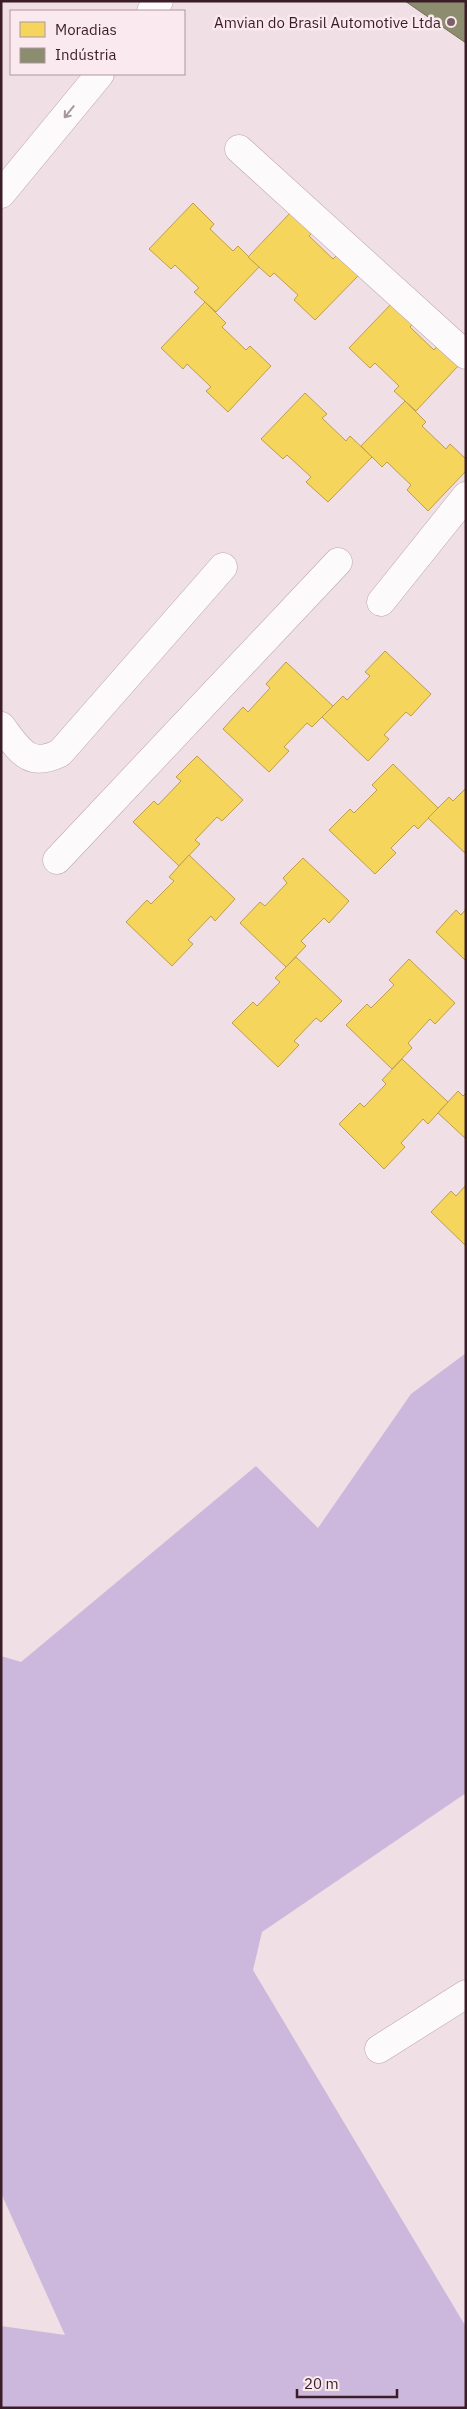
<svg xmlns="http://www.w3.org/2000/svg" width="467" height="2409" font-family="'IBM Plex Sans',sans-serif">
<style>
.forest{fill:#cbb8dc}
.homes{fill:#f6d55c;stroke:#be9e4c}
.industry{fill:#8c8c6e;stroke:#736b59}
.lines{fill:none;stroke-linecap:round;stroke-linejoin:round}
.minor-casing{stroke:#bba6ad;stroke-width:29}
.major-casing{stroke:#bba6ad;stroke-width:29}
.minor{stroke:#fdfafb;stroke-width:28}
.major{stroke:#fdfafb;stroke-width:28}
.oneway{stroke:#a5979c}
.poi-dot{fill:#7a6169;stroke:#fae9ee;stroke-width:2}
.labels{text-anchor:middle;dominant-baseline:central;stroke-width:5;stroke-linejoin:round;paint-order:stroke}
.poi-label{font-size:15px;fill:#3a1d27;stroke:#fae9ee;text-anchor:end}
</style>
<rect width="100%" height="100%" fill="#f0dfe4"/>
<polygon class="forest" points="466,1353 466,1793 262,1932 253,1970 466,2327 466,2408 1,2408 1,2326 65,2335 1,2193 1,1656 21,1662 256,1466 318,1528 411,1394"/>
<g class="homes">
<polygon points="193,203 214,224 210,229 233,251 238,246 259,267 216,312 194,292 199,288 175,265 171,269 149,249"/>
<polygon points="292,211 314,231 309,236 333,259 338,254 359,275 315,320 294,300 298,295 274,273 270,277 248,257"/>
<polygon points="205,302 226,323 222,327 246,350 250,346 271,366 228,412 206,391 211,387 187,364 183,369 161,348"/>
<polygon points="393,302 414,322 410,327 434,350 438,345 459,365 416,411 394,391 399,386 375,363 370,368 349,348"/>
<polygon points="305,393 327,414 322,418 346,441 350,436 372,457 328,502 306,482 311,477 287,455 283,459 261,439"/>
<polygon points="405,401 426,422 422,426 446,449 450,444 466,459 466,471 428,511 407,490 411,485 387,462 382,467 361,446"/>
<polygon points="385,651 431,694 411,716 406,712 384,735 389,739 368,761 322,717 343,696 347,700 370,676 365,672"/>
<polygon points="286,662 333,706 312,727 307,723 284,747 289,751 269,772 223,729 243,707 248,712 270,688 266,684"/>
<polygon points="197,756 243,800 222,821 217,817 195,840 200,844 179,866 133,822 154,801 158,805 181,781 176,777"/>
<polygon points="393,764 438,808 418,829 414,825 391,848 396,853 375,874 329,830 350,809 354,813 377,790 372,785"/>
<polygon points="466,788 466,854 428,818 449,797 453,801"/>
<polygon points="189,855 235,899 215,921 211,916 188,940 193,944 172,966 126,922 147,900 151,904 174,881 169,877"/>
<polygon points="303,858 349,901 329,923 324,918 301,941 306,946 286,967 240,923 260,902 265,906 287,883 283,878"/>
<polygon points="466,909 466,961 436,932 456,910 461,915"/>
<polygon points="296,957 342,1001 321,1022 316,1018 294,1041 299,1045 278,1067 232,1023 253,1002 257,1006 280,982 275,978"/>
<polygon points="409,959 455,1003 435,1024 430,1019 408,1043 412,1048 392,1069 346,1025 367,1004 371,1008 394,985 389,980"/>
<polygon points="402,1059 448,1102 428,1124 423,1119 401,1143 405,1147 384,1169 339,1124 360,1103 364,1107 386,1084 382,1080"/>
<polygon points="458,1091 463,1096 466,1093 466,1139 438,1113"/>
<polygon points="466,1185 466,1246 431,1212 451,1191 456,1196"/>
</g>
<polygon class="industry" points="405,1 466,1 466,43"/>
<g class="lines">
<defs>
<g id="minor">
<polyline points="239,149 466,355"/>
<polyline points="381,602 466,496"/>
<path d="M1 726C19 749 28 769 60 753L223 567"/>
<polyline points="57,860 338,562"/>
<polyline points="379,2049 466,1994"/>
</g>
<g id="major">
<polyline points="151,11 159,1"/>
<polyline points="1,194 100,74"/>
</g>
</defs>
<use href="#minor" class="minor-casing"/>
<use href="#major" class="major-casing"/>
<use href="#minor" class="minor"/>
<use href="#major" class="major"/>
</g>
<defs><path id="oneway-shaft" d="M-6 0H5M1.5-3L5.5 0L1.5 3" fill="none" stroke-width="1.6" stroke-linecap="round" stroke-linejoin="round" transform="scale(1.25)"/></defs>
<use class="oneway" href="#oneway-shaft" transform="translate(69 112) rotate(129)"/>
<circle class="poi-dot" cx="451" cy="22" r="5"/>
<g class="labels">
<g class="poi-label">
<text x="441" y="22">Amvian do Brasil Automotive Ltda</text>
</g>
</g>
<rect width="467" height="2409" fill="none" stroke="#3a1d27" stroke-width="5"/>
<rect x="10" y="10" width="175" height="65" fill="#fae9ee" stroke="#ad979e"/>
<rect x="20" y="22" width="25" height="15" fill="#f6d55c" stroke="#ad979e"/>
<text x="55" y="35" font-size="15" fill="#3a1d27">Moradias</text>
<rect x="20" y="48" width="25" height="15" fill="#8c8c6e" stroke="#ad979e"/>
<text x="55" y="60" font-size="15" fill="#3a1d27">Indústria</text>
<path d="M297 2389v8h100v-8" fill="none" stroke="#3a1d27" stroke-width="2.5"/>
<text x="304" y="2389" font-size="15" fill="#3a1d27" stroke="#fae9ee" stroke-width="4" paint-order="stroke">20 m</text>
</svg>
